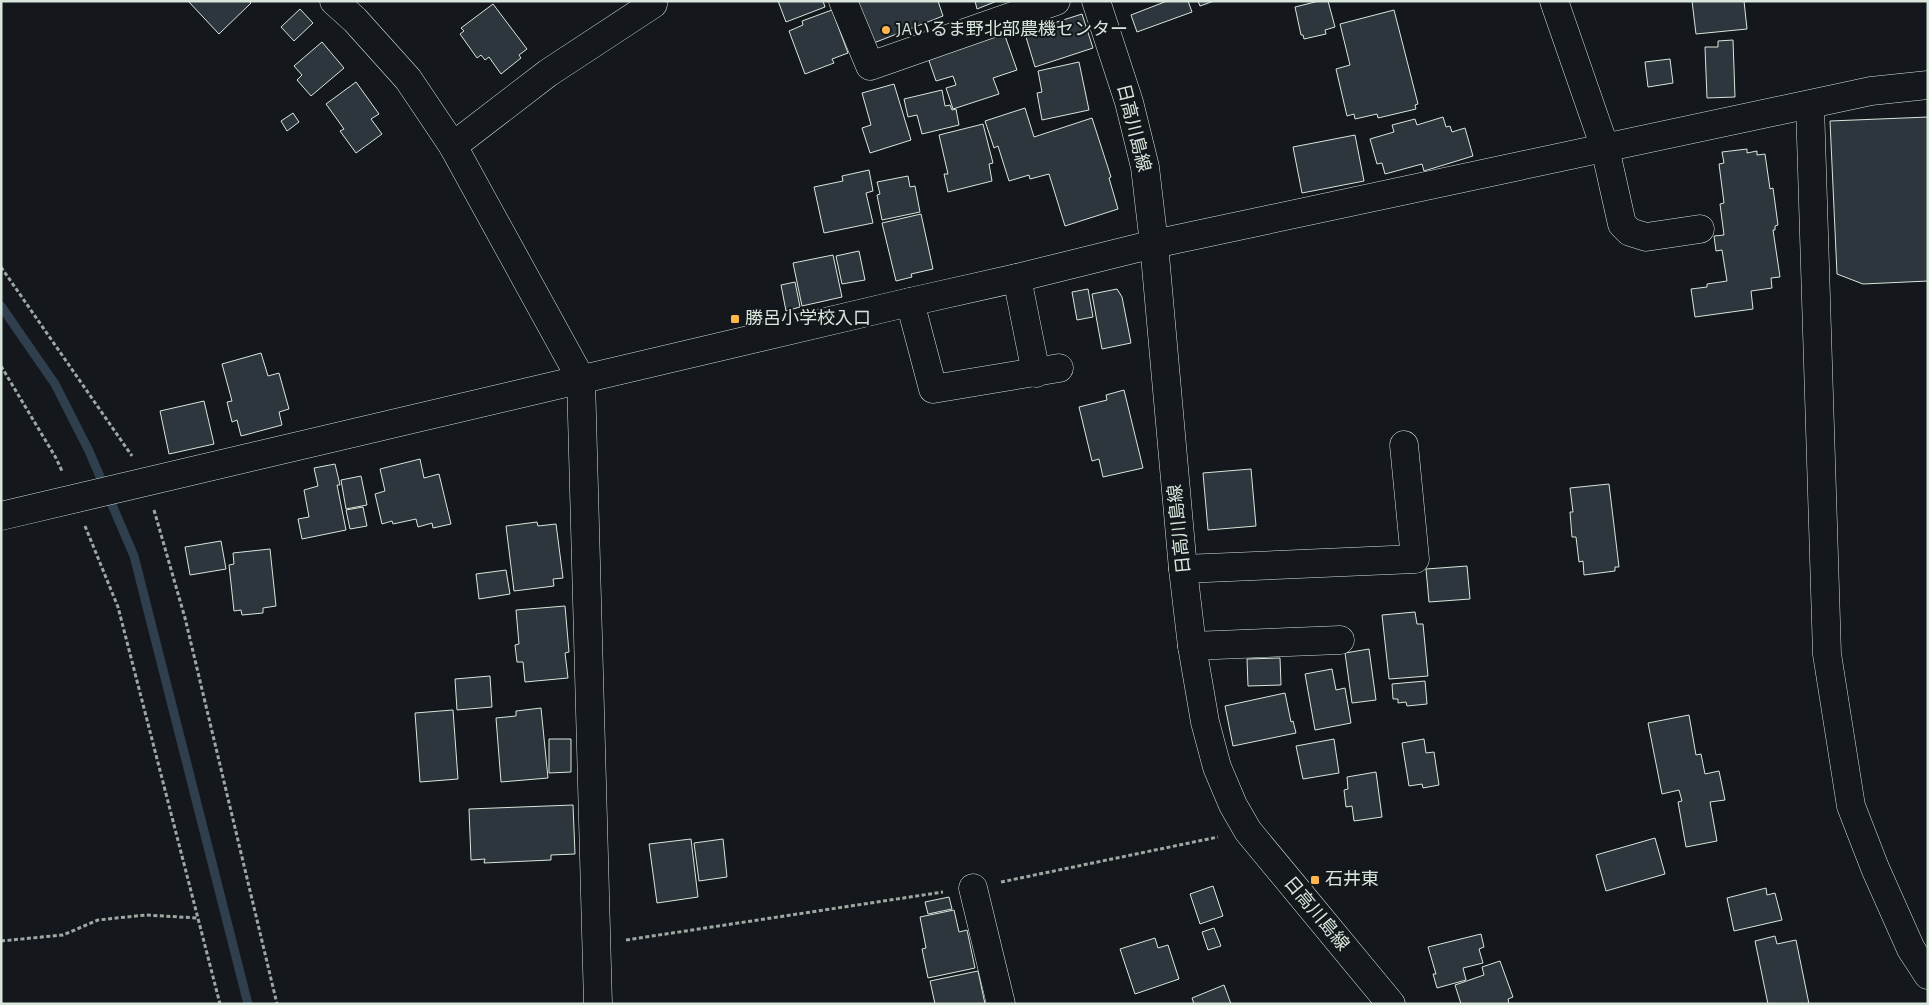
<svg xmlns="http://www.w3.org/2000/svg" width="1929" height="1005" font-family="'Alegreya Sans','Noto Sans JP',sans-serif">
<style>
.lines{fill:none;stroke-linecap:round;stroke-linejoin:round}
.stream{stroke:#2f3f4d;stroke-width:9}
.building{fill:#2c363c;stroke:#d8e6dc}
.minor-casing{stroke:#d8e6dc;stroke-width:29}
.major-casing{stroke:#d8e6dc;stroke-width:29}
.path{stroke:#9da8a2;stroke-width:3;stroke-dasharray:4 2.5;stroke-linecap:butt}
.minor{stroke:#14181c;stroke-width:28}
.major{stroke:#14181c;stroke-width:28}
.poi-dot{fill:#ffb74d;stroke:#14181c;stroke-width:2}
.labels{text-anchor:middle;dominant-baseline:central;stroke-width:4;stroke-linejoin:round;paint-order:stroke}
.poi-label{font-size:18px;fill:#d8e6dc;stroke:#14181c;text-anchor:start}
.street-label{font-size:18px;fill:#d8e6dc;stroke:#14181c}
</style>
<rect width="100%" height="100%" fill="#14181c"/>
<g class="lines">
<polyline class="stream" points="1,306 55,384 89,451 134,556 248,1004"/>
</g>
<g class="building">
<polygon points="188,1 249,1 251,3 219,34"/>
<polygon points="778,1 823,1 825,7 786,22"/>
<polygon points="855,1 938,1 943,16 871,44"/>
<polygon points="975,1 997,1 977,9"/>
<polygon points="1167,1 1188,1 1192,12 1137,32 1131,15"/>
<polygon points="1198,1 1214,1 1200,6"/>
<polygon points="1319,1 1328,1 1335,27 1325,30 1326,34 1304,39 1303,35 1301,35 1295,7"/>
<polygon points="1692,1 1744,1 1747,29 1696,34"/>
<polygon points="493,4 527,49 519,55 521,58 501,74 489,57 485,60 481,55 477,58 460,34 464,31 461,28"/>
<polygon points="300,9 313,23 294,41 281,27"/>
<polygon points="832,10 848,53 832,59 834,63 805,74 789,31 803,25 802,21"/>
<polygon points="1394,10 1418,104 1415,105 1416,109 1378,118 1377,114 1355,119 1354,114 1347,116 1336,69 1350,65 1340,24"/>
<polygon points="1082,14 1093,48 1035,67 1026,37 1039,33 1038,28"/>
<polygon points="1004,33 1017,70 993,78 999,94 953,109 946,88 956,85 953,76 936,81 927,55"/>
<polygon points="1733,40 1735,97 1707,98 1705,47 1718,47 1718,41"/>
<polygon points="322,42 344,68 311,96 297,80 302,75 294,66"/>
<polygon points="1670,59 1673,83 1648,87 1645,62"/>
<polygon points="1079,62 1089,110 1042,120 1037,93 1042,92 1038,71"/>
<polygon points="356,82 379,114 371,119 382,134 356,153 340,131 344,129 326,104"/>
<polygon points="894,84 911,140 870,153 862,128 871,125 862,93"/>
<polygon points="942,90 945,106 950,105 952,110 956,109 959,125 922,134 917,115 908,117 904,99"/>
<polygon points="1025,108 1034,137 1092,118 1111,177 1109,178 1118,209 1065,226 1049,174 1030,179 1029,175 1009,181 998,146 994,148 985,121"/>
<polygon points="293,113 299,122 287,131 281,121"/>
<polygon points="1443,117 1446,127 1450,126 1452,132 1465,128 1473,156 1424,171 1422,164 1385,174 1382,163 1377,164 1370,139 1394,132 1392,125 1415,119 1417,125"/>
<polygon points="1928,117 1928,281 1863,284 1837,274 1830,121"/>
<polygon points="983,124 993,163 989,164 992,181 948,192 944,174 948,174 939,135"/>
<polygon points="1355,135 1364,181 1302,193 1293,147"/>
<polygon points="1747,149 1747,153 1757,151 1757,155 1765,154 1770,189 1773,188 1778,225 1775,226 1775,230 1773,230 1780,277 1771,278 1772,288 1751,291 1753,309 1695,317 1691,289 1707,287 1707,284 1727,281 1722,250 1716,251 1714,236 1724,235 1720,204 1724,203 1719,164 1724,163 1722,152"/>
<polygon points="869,170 873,191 866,193 873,223 824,233 814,187 843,181 842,176"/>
<polygon points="908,176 910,187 915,186 920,212 882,220 877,195 880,194 877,182"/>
<polygon points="921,214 933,269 911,274 912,277 896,281 882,223"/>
<polygon points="859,251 865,280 842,284 836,256"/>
<polygon points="833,255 842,297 802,306 793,263"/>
<polygon points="795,282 800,307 786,311 781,285"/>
<polygon points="1088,289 1093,317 1077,320 1072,292"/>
<polygon points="1117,289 1122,297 1131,343 1102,349 1092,294"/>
<polygon points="261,353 268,376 279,373 289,409 279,412 282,425 241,436 237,420 232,422 227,402 232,401 222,364"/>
<polygon points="1124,390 1143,468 1103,477 1099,459 1092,461 1079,407 1107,400 1106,395"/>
<polygon points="204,401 214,444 169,454 160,411"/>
<polygon points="420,459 424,478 439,474 451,524 433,528 432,523 418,527 416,519 393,524 392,521 382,524 375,494 385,491 380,469"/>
<polygon points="335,464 340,485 337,485 346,530 302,539 298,519 309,517 304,490 318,486 314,468"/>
<polygon points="1251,469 1256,526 1208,530 1203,473"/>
<polygon points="361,476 367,505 346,509 341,480"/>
<polygon points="1609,484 1619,567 1615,567 1615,571 1584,575 1583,561 1579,562 1576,537 1572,537 1570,512 1573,512 1570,488"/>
<polygon points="363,507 367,526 350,529 346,510"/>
<polygon points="537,522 538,526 556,524 563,578 553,579 554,586 514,591 506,526"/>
<polygon points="221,541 226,569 190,575 185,547"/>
<polygon points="270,549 276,606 263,608 263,613 242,615 241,610 234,611 229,565 234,564 233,553"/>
<polygon points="1467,566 1470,599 1429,602 1426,569"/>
<polygon points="506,570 510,594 479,599 476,574"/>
<polygon points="565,606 569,652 565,653 568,678 525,682 523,662 517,662 515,645 519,644 516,610"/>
<polygon points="1415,612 1417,624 1423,624 1428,676 1389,679 1382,615"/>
<polygon points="1369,649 1376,700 1352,703 1345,653"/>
<polygon points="1280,658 1281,685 1248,686 1247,659"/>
<polygon points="1332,669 1336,690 1345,688 1351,723 1315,730 1305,674"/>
<polygon points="490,676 492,707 457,710 455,679"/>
<polygon points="1425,681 1427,704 1407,706 1406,702 1398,703 1398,699 1393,699 1392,684"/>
<polygon points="1285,693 1291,722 1293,721 1296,733 1233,746 1225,706"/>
<polygon points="541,708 548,778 501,782 496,718 516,716 516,711"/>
<polygon points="453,710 458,779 420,782 415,713"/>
<polygon points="1689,715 1696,755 1701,754 1705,774 1719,771 1725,800 1710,802 1717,841 1686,847 1678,802 1682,801 1679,790 1662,794 1648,723"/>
<polygon points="549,739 571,739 571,772 549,773"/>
<polygon points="1334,739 1339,773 1303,779 1296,746"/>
<polygon points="1424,739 1426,753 1434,752 1439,785 1423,788 1422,784 1409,786 1402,743"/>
<polygon points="1376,772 1382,817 1354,821 1352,806 1346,807 1344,790 1348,789 1347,777"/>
<polygon points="573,805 575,854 551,855 551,860 484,863 485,859 471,860 469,809"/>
<polygon points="1655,838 1665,874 1606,891 1596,855"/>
<polygon points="691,839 698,897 657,903 649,844"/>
<polygon points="723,839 727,877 699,881 694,843"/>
<polygon points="1213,886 1223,916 1200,924 1190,894"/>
<polygon points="1766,888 1767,895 1775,893 1782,920 1734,931 1727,898"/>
<polygon points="949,897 952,909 928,914 925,902"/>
<polygon points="954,910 959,932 967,930 975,968 928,978 922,949 926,948 920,917"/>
<polygon points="1214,928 1221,946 1208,950 1202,932"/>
<polygon points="1481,934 1484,947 1479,949 1483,963 1463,968 1466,980 1437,988 1433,974 1436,974 1428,947"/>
<polygon points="1775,936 1777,944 1796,940 1809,1004 1768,1004 1755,941"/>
<polygon points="1155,938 1158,948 1168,945 1179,979 1135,994 1120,949"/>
<polygon points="1500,961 1513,997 1508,999 1509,1004 1461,1004 1455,985 1484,975 1482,967"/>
<polygon points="978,971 985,1004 935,1004 930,981"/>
<polygon points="1224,985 1231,1004 1194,1004 1192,998"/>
</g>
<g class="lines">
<defs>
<g id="minor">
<polyline points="334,1 355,20 408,79 453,146 581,379 598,1004"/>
<polyline points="843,1 870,66 1056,1"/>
<polyline points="1554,1 1605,148 1622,224 1630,232 1646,237 1700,229"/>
<polyline points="1810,105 1827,654 1851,806 1875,868 1911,949 1928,975"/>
<polyline points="453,146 548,73 653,4 651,1"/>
<polyline points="1017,278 1036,373"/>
<polyline points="910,302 933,389 1059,368"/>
<polyline points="1,516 910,302 1017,278 1154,244 1871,91 1928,85"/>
<polyline points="1183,569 1415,559 1404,445"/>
<polyline points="1192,646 1340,640"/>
<polyline points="973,888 1001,1004"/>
</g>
<polyline id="major" points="1096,1 1129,102 1145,167 1154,244 1183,569 1192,646 1205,722 1217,767 1233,805 1248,831 1391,1004"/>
</defs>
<use href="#minor" class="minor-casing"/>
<use href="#major" class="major-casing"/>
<g class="path">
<polyline points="1,267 132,456"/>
<polyline points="1,366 56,458 62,471"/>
<polyline points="154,510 185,618 277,1004"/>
<polyline points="85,526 118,607 220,1004"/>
<polyline points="1001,882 1218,837"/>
<polyline points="626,940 943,892"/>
<polyline points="1,941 63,935 98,920 146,915 198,918"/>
</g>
<use href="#minor" class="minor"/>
<use href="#major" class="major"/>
</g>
<g class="poi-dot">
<circle cx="886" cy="30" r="5"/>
<rect x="730" y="314" width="10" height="10" rx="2.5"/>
<rect x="1310" y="875" width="10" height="10" rx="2.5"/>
</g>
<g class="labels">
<g class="poi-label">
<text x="896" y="30">JAいるま野北部農機センター</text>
<text x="745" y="319">勝呂小学校入口</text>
<text x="1325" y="880">石井東</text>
</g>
<g class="street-label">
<text transform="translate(1133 128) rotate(76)">日高川島線</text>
<text transform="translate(1180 529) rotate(-96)">日高川島線</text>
<text transform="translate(1316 914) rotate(50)">日高川島線</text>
</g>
</g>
<rect width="1929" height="1005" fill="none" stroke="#d8e6dc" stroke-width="5"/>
</svg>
